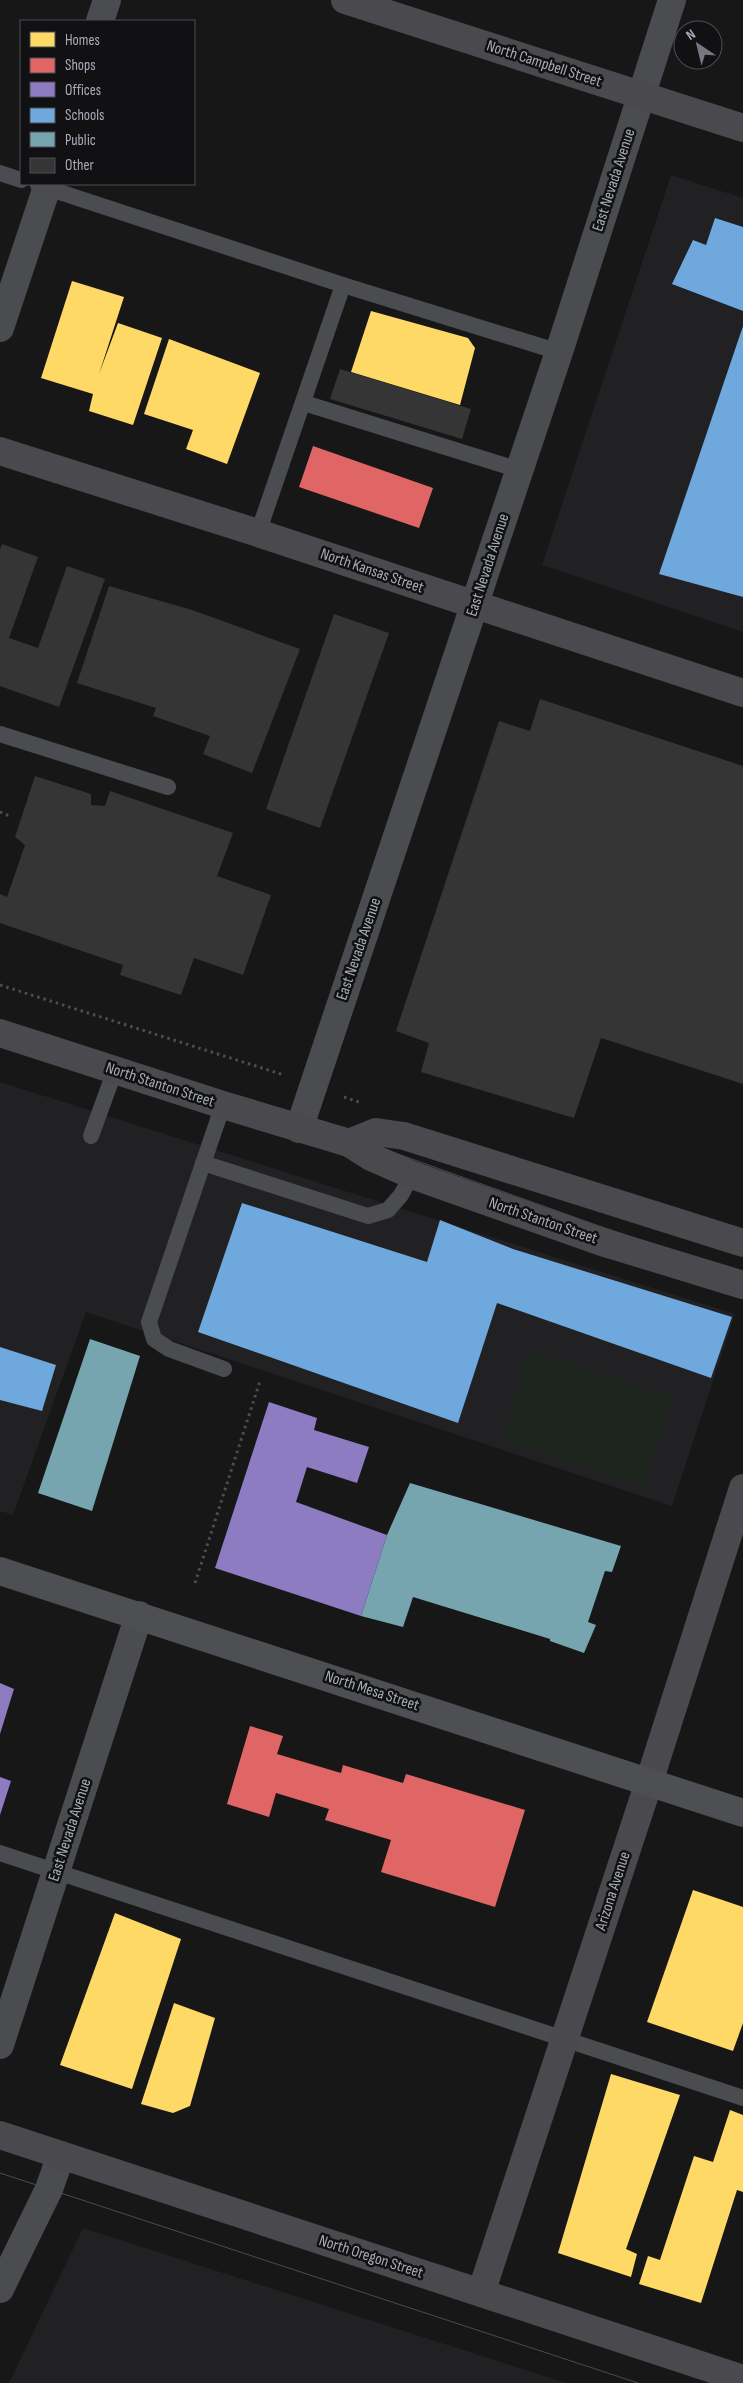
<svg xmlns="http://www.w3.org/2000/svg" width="743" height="2383" font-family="'Sofia Sans Condensed',sans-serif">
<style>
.built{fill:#212123}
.green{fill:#1d241e}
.homes{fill:#ffd966}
.shops{fill:#e06666}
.offices{fill:#8e7cc3}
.schools{fill:#6fa8dc}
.public{fill:#76a5af}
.building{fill:#353536}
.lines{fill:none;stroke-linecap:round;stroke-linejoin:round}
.path{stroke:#4d4e52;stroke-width:3;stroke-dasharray:2.5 4;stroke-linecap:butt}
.lane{stroke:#4b4c50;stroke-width:16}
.street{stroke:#4b4c50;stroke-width:28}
.secondary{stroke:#4a4a4e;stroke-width:28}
.primary{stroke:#4d4f52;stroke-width:28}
.tram{stroke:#4b4c4f;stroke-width:1}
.labels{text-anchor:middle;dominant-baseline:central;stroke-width:5;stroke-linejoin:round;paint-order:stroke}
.street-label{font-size:16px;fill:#a8adb8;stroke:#111113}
</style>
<rect width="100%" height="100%" fill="#171717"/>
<g class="built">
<polygon points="671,175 743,198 743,632 542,565"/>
<polygon points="0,1082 735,1314 672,1506 86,1312 13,1515 0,1511"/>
<polygon points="83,2228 566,2383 9,2383"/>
</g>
<polygon class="green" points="529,1350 673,1397 643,1487 502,1439"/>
<g class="homes">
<polygon points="72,281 124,297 99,374 118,323 162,338 133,425 89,411 93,394 41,378"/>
<polygon points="371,311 468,338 475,348 460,405 351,372"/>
<polygon points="169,339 260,373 227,464 186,449 193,430 144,414"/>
<polygon points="693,1890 743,1907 743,2023 733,2051 647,2022"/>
<polygon points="115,1913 181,1939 132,2089 60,2065"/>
<polygon points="174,2003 215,2018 190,2106 173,2113 141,2104"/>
<polygon points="611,2074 680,2095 626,2249 637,2254 631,2277 558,2253"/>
<polygon points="730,2110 743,2115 743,2192 737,2190 701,2303 639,2284 648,2256 660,2260 694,2156 713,2162"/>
</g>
<g class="shops">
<polygon points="313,446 433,488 419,528 299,487"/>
<polygon points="250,1726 283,1736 277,1754 341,1773 343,1765 403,1783 406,1774 525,1810 495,1907 381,1872 391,1840 325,1820 329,1809 276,1793 269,1817 227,1804"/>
</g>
<g class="offices">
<polygon points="269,1402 317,1418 314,1430 369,1447 357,1483 307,1467 296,1502 387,1535 361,1616 215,1568"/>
<polygon points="0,1683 14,1689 0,1734"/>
<polygon points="0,1777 11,1781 0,1815"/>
</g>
<g class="schools">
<polygon points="715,218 743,227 743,311 672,284 693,240 706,245"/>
<polygon points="743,326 743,597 659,574"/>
<polygon points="242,1203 427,1262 440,1220 513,1249 732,1317 711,1378 497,1303 458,1423 198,1332"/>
<polygon points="0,1347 56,1365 42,1411 0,1400"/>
</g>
<g class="public">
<polygon points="90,1339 140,1356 92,1511 38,1493"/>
<polygon points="410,1483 621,1546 612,1572 605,1571 588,1622 596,1625 584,1653 550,1641 550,1639 413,1597 403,1627 361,1616 387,1535"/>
</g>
<g class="building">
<polygon points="340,369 471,409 462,439 330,399"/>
<polygon points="2,544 38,557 9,638 38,648 67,566 105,579 59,707 0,686 0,549"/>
<polygon points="109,586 192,610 300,649 252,773 203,754 210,736 153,716 156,708 77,683"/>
<polygon points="334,614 389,633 320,828 266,809"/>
<polygon points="540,699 743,766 743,1084 601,1038 574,1118 421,1072 429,1043 396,1031 499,721 530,731"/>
<polygon points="35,776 91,794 91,805 105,806 110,791 233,833 217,876 271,895 243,975 194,958 181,995 120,975 123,965 0,923 0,894 7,897 25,845 15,837"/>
</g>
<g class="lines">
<g class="path">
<polyline points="0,812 12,817"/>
<polyline points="0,985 284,1075"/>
<polyline points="344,1097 362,1103"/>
<polyline points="195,1583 260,1381"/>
</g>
<g class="lane">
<polyline points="0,173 21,180"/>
<polyline points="38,185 343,285 559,352"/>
<polyline points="304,403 519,470"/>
<polyline points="258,533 343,285"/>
<polyline points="0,734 168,787"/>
<polyline points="223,1105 149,1322 154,1339 169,1349 224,1369"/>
<polyline points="91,1136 115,1070"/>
<polyline points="203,1163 368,1216 388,1210 401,1195 412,1175"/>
<polyline points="0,1853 743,2098"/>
</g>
<g class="street">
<polyline points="100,21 107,0"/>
<polyline points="0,328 48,184"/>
<polyline points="299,1129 559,352 672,0"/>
<polyline points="0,2045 139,1615"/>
<polyline points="0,2289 49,2189 61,2155"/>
</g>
<g class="secondary">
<polyline points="345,0 743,128"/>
<polyline points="0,451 258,533 743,693"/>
<polyline points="0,1033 223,1105 349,1143 371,1157 412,1175 602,1242 743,1285"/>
<polyline points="349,1143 376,1132 404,1136 743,1243"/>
<polyline points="0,2135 743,2379"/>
<polyline points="481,2293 649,1782 743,1488"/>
</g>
<polyline class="primary" points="0,1571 743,1813"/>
<g class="tram">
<polyline points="0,1026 356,1139 599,1226 743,1274"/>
<polyline points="0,2173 638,2383"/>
</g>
</g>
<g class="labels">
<g class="street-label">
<text transform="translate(544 64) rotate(18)">North Campbell Street</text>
<text transform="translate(614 180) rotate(-72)">East Nevada Avenue</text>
<text transform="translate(488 565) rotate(-72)">East Nevada Avenue</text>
<text transform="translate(372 571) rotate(19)">North Kansas Street</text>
<text transform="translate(359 949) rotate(-71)">East Nevada Avenue</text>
<text transform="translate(160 1085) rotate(18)">North Stanton Street</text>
<text transform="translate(543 1221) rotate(19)">North Stanton Street</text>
<text transform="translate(372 1691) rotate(18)">North Mesa Street</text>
<text transform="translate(70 1830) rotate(-72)">East Nevada Avenue</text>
<text transform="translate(613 1891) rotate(-72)">Arizona Avenue</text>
<text transform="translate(371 2257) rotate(18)">North Oregon Street</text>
</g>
</g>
<rect x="20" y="20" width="175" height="165" fill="#111113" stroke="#4d4f55"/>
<rect x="30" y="32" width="25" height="15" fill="#ffd966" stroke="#4d4f55"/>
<text x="65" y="45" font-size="15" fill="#a8adb8">Homes</text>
<rect x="30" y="58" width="25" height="15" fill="#e06666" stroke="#4d4f55"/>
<text x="65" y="70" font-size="15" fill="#a8adb8">Shops</text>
<rect x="30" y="82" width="25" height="15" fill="#8e7cc3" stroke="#4d4f55"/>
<text x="65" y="95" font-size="15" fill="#a8adb8">Offices</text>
<rect x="30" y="108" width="25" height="15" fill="#6fa8dc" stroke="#4d4f55"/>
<text x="65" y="120" font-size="15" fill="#a8adb8">Schools</text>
<rect x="30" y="132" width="25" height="15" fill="#76a5af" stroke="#4d4f55"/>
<text x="65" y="145" font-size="15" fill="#a8adb8">Public</text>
<rect x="30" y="158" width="25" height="15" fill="#353536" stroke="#4d4f55"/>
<text x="65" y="170" font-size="15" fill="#a8adb8">Other</text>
<g transform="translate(698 45) rotate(325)"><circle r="24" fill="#111113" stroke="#4d4f55"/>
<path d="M0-4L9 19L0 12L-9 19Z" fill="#757880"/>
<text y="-8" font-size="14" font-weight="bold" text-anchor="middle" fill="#a8adb8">N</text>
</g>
</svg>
